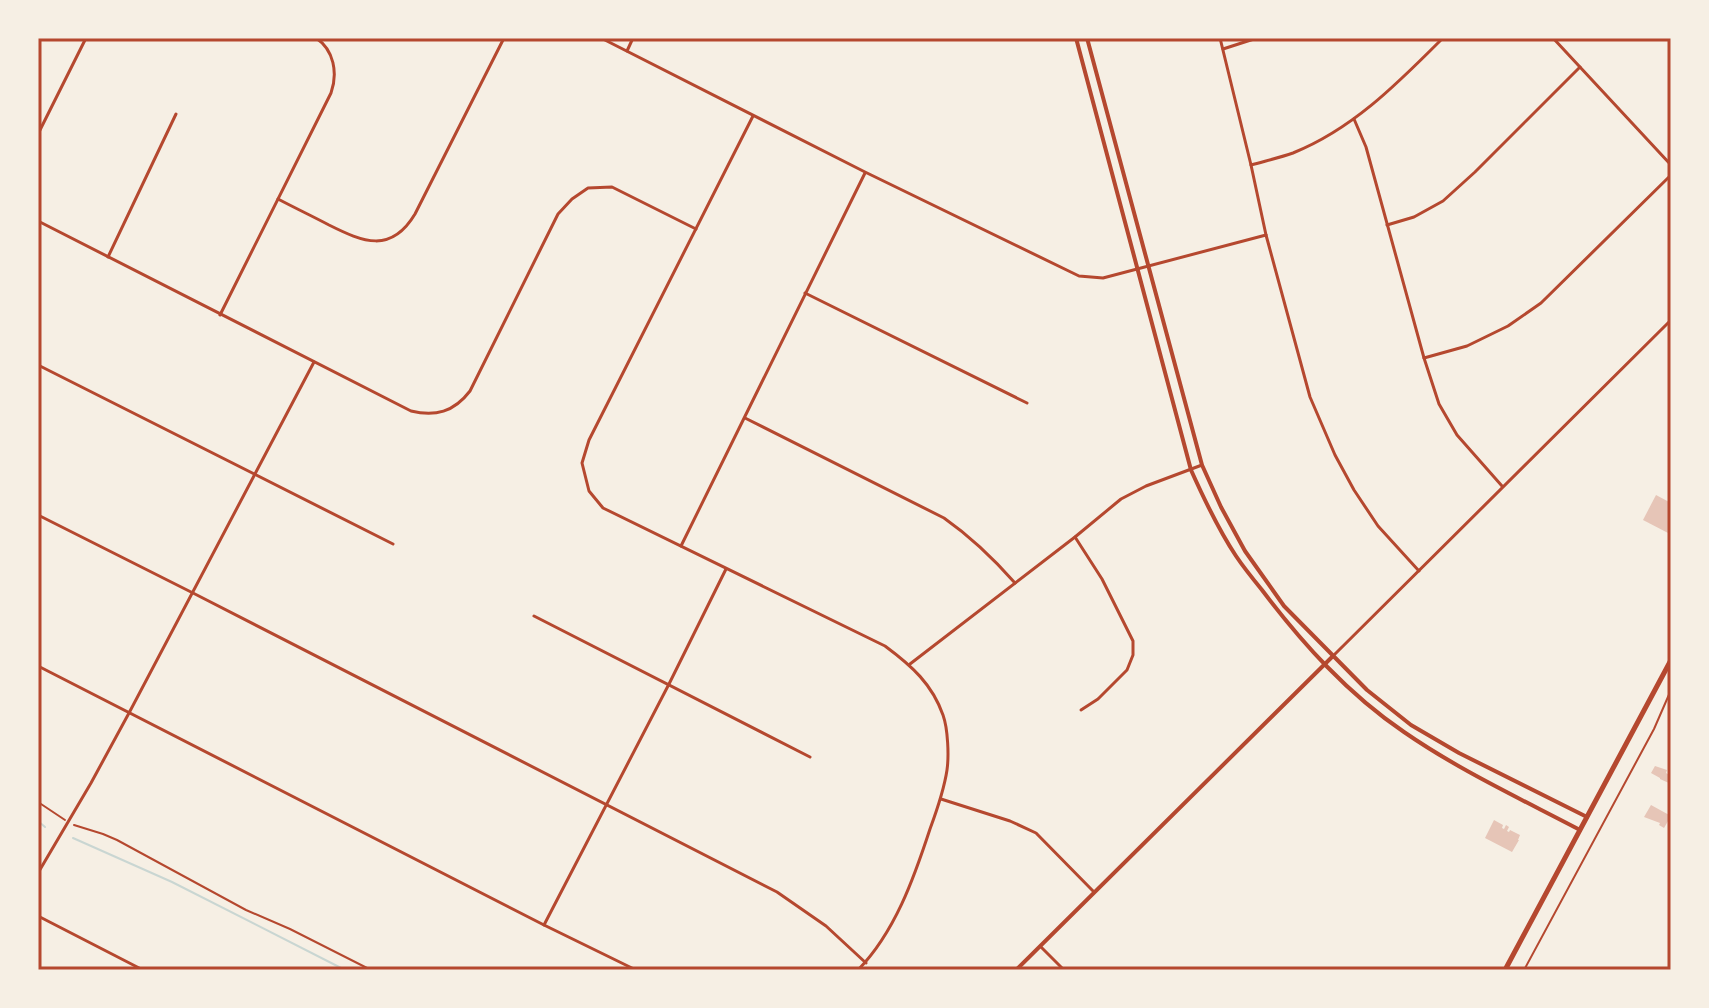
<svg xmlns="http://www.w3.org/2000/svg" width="1709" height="1008" font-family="Literata,serif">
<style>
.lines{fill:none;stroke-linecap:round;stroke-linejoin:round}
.stream{stroke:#c9d6d2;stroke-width:2}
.building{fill:#e6c5b7}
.path{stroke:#b5482f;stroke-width:2}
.minor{stroke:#b5482f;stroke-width:3}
.tertiary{stroke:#b5482f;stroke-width:4}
.secondary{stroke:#b5482f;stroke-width:5}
.neatline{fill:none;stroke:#b5482f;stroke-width:3}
</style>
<rect width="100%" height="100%" fill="#f6efe4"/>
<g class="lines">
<g class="stream">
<polyline points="38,821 45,827"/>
<polyline points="73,838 172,882 345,970"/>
</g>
</g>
<g class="building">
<polygon points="1656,495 1671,503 1670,534 1643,520"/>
<polygon points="1655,766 1667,770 1666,773 1671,776 1671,784 1660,779 1660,778 1651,773"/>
<polygon points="1651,805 1671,816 1664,828 1659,825 1660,823 1644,817"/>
<polygon points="1494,820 1503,825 1502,828 1504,829 1506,825 1509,827 1507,831 1509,832 1510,830 1520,835 1518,840 1519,840 1512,852 1485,838"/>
</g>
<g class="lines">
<g class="path">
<polyline points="38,802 65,820"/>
<polyline points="74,825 103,834 117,840 246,910 290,929 371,970"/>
<polyline points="1524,970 1654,729 1671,690"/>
</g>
<g class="minor">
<polyline points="601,38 865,172 1079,276 1103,278 1266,235"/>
<polyline points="1220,38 1251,165 1266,235 1310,397 1335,455 1354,490 1378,526 1419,571"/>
<polyline points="1553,38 1671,165"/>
<polyline points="1223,49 1257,38"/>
<polyline points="627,51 633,38"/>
<path d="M753 116 589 440 582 463 589 491 603 508 885 646C912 666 932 684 943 715 948 729 949 756 947 770 944 790 937 810 930 829 914 878 895 932 858 970"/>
<polyline points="1354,119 1366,147 1424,358 1439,404 1457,435 1502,486"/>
<polyline points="38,134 86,38"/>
<path d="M1251 165C1265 161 1279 158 1293 153 1353 129 1398 83 1443 38"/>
<path d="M278 199C295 208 312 216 329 225 363 242 391 254 415 214L504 38"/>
<path d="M38 221 411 411C435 417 454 412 470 391L558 214 572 199 588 188 612 187 696 229"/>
<polyline points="1387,225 1414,217 1443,201 1475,172 1580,67"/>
<polyline points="108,257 176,114"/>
<polyline points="805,293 1027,403"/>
<path d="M220 315 331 93C338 73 334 50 316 38"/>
<polyline points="1424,358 1467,346 1508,326 1541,303 1671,175"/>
<polyline points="38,365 393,544"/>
<path d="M745 418 944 518C971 537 993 558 1015 583"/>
<polyline points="38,515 193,593 777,892 826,926 866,963"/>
<polyline points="1075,537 1102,579 1133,641 1133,655 1127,670 1098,699 1081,710"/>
<polyline points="681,546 865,173"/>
<polyline points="534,616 810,757"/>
<polyline points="1332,657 1671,320"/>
<polyline points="910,664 1075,537 1121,499 1146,486 1202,465"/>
<polyline points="38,666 544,925 636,970"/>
<polyline points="941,799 1010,821 1036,833 1094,892"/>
<polyline points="38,873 91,783 129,713 314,362"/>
<polyline points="38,916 143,970"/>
<polyline points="544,925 669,684 726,569"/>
<polyline points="1041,947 1064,970"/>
</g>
<g class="tertiary">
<path d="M1076 38 1191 470C1204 499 1218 529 1236 556 1244 568 1253 579 1262 590 1303 644 1348 694 1404 732 1459 770 1521 799 1580 830"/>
<polyline points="1087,38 1202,465 1221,507 1245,551 1284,606 1367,690 1411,725 1459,753 1587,817"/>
<polyline points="1016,970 1332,657"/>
</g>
<polyline class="secondary" points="1505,970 1671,660"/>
</g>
<rect width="1709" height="1008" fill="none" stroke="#f6efe4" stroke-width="80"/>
<rect x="40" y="40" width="1629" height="928" class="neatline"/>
</svg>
